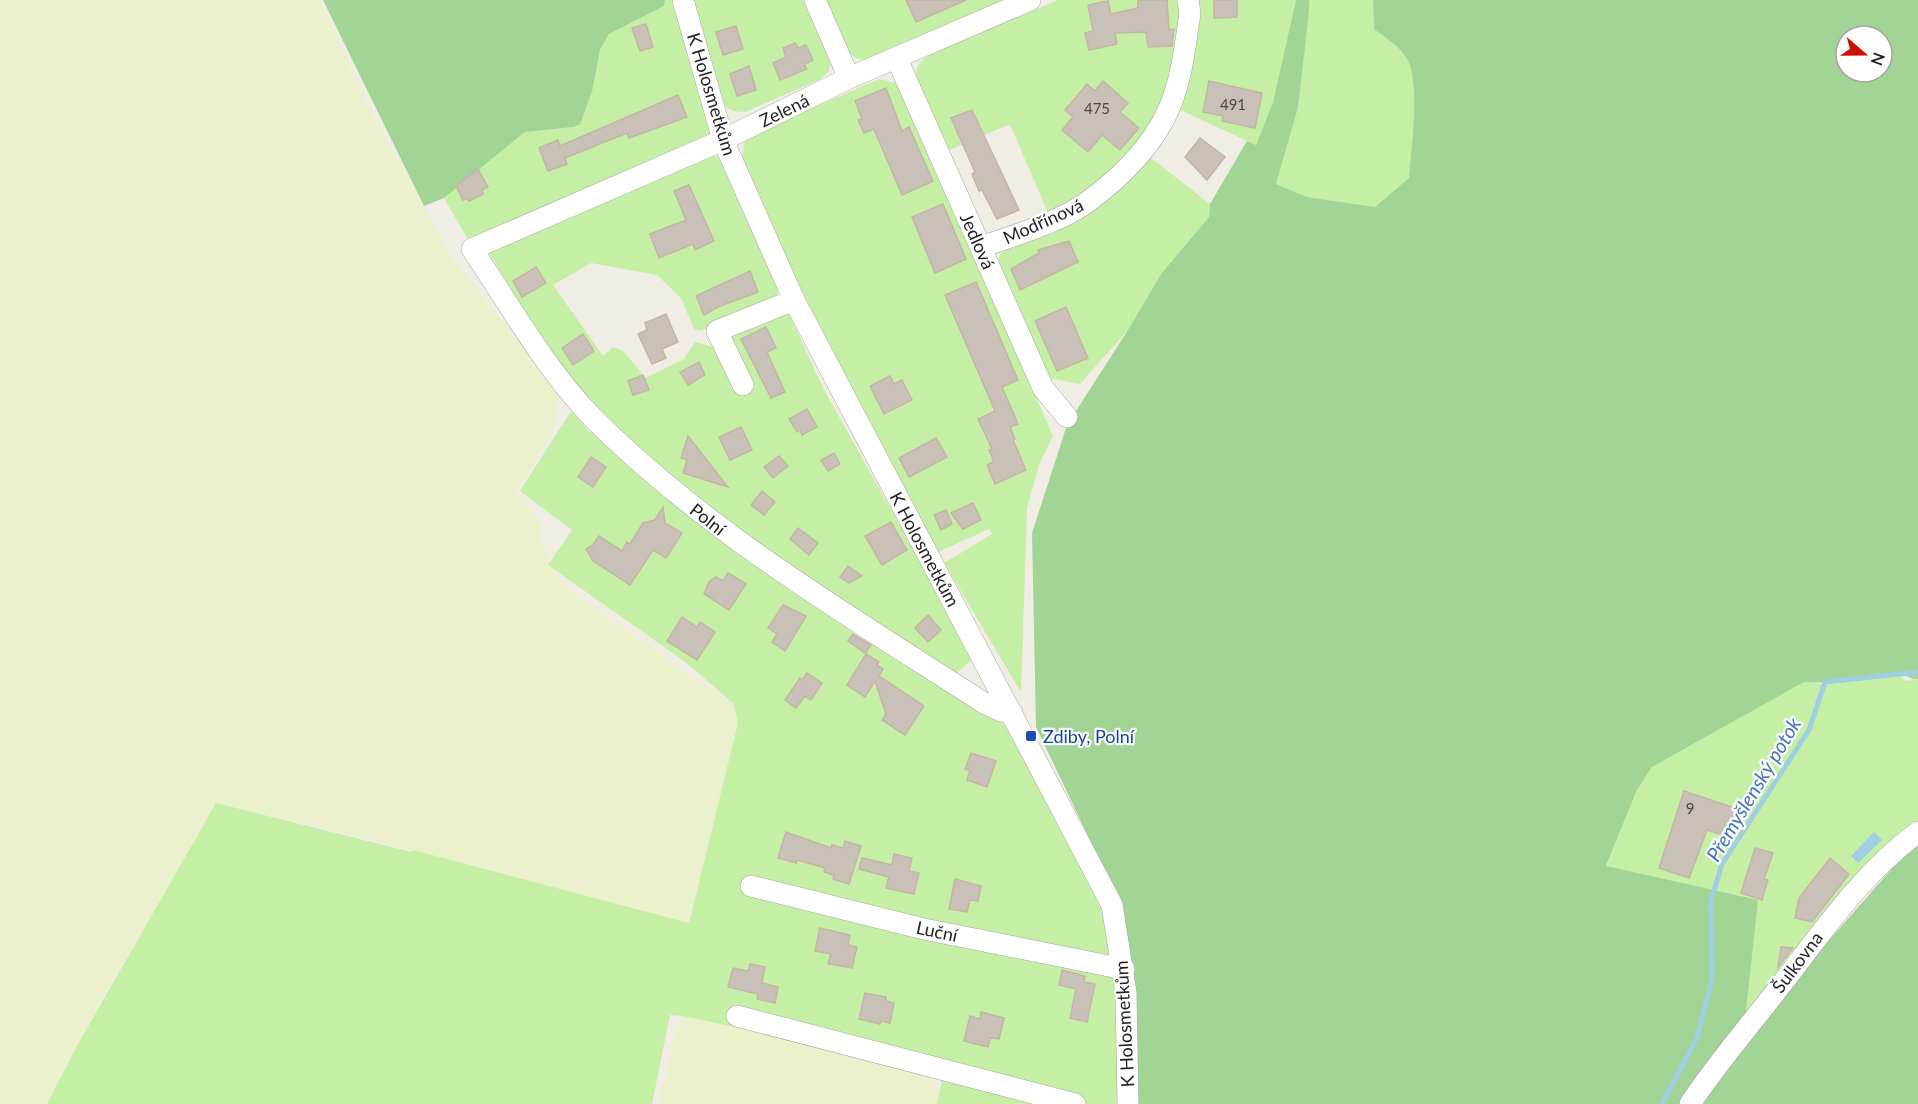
<svg xmlns="http://www.w3.org/2000/svg" width="1918" height="1104" font-family="Lato,sans-serif">
<style>
.farmland{fill:#ebf1cd}
.grass{fill:#c4efa5}
.forest{fill:#a2d495;fill-rule:evenodd}
.water{fill:#a0cee2}
.lines{fill:none;stroke-linecap:round;stroke-linejoin:round}
.stream{stroke:#a0cee2;stroke-width:5}
.building{fill:#c9c0b7;stroke:#c4b5a5;stroke-width:1.5}
.minor-casing{stroke:#a6a6a6;stroke-width:22}
.minor{stroke:#fff;stroke-width:21}
.transit-dot{fill:#1a4fb4;stroke:#fff;stroke-width:2}
.labels{text-anchor:middle;dominant-baseline:central;stroke-width:4.5;stroke-linejoin:round;paint-order:stroke}
.number-label{font-size:15px;fill:#4a4745}
.street-label{font-size:18px;fill:#1f1f1f;stroke:#fff}
.transit-label{font-size:18px;fill:#164399;stroke:#fff;text-anchor:start}
.water-label{font-size:20px;font-style:italic;fill:#4273b8;stroke:#fff}
</style>
<rect width="100%" height="100%" fill="#f0ede4"/>
<g class="farmland">
<polygon points="0,0 320,0 369,107 454,261 555,386 559,403 551,436 516,492 541,522 544,549 554,574 582,599 733,704 738,723 689,924 373,840 215,803 175,878 103,995 47,1104 0,1104"/>
<polygon points="682,1016 918,1064 929,1070 939,1094 937,1104 659,1104 668,1061"/>
</g>
<g class="grass">
<polygon points="665,0 678,0 712,137 469,241 444,198 525,132 573,127 592,92 600,50 609,34 664,6"/>
<path d="M691 0H803L830 62 829 71 821 79 745 112C732 112 726 109 718 99Z"/>
<polygon points="826,0 1005,0 863,60 855,58 849,52"/>
<path d="M1058 0H1181L1178 52 1161 106 1133 151 1094 187 1048 213 1010 124 945 152 915 82C915 70 918 62 929 55Z"/>
<polygon points="1195,0 1296,0 1273,102 1256,145 1176,108"/>
<path d="M1309 0H1373L1374 29C1386 38 1401 47 1408 61 1420 86 1411 150 1409 179L1375 207 1307 197 1276 184 1298 108Z"/>
<polygon points="879,79 898,84 903,91 1053,436 1039,465 1027,508 1021,692 944,563 992,534 989,529 938,552 837,362 778,242 742,159 745,142 756,133"/>
<polygon points="712,154 718,157 778,289 776,299 700,331 694,329 681,298 657,275 591,263 553,285 603,356 613,347 623,351 646,378 684,359 695,342 721,349 726,336 785,305 823,388 974,658 956,674 760,548 697,501 585,399 520,304 485,245"/>
<polygon points="1147,155 1210,204 1209,217 1161,274 1128,330 1080,384 1043,377 997,266 1000,254"/>
<polygon points="571,411 588,430 619,456 856,628 848,642 865,653 874,640 1005,725 1108,918 1117,956 1120,1104 937,1104 944,1071 683,1016 670,1015 652,1104 47,1104 78,1044 216,803 411,852 413,850 689,923 738,723 733,703 684,661 548,565 572,530 520,491"/>
<polygon points="1899,672 1905,681 1918,679 1918,824 1745,1020 1606,867 1636,792 1652,767 1804,682 1823,684"/>
</g>
<g class="forest">
<polygon points="323,0 665,0 664,6 609,34 600,50 592,92 580,124 573,127 525,132 444,198 424,206"/>
<path d="M1296 0H1309V11L1298 108 1276 184 1307 197 1375 207 1409 178C1411 150 1420 86 1408 61 1401 47 1386 38 1374 29L1373 0H1918V679C1909 680 1904 672 1896 673 1865 675 1836 685 1804 682L1652 767 1636 792 1606 866 1758 900 1745 1020 1696 1092 1918 839V1104H1137L1130 949 1119 901 1036 727 1032 533 1067 425 1128 330 1161 274 1209 217 1210 204 1247 141 1256 145 1273 102ZM1846 36H1882V72H1846Z"/>
</g>
<polygon class="water" points="1874,832 1882,840 1858,863 1851,856"/>
<g class="lines">
<polyline class="stream" points="1662,1104 1697,1038 1712,979 1711,901 1722,864 1809,730 1825,682 1918,672"/>
</g>
<g class="building">
<polygon points="906,0 966,0 916,22"/>
<polygon points="1138,0 1167,0 1169,30 1174,29 1172,46 1148,47 1146,32 1115,33 1117,44 1089,50 1085,33 1093,31 1088,5 1108,1 1111,14 1138,8"/>
<polygon points="1214,0 1237,0 1237,17 1214,18"/>
<polygon points="646,24 653,47 640,51 632,28"/>
<polygon points="736,26 743,49 723,55 716,32"/>
<polygon points="795,43 798,48 806,45 813,60 804,64 807,69 780,80 773,63 786,57 783,48"/>
<polygon points="749,66 756,90 737,96 730,74"/>
<polygon points="1103,81 1128,103 1120,112 1139,128 1120,150 1102,135 1088,152 1062,130 1073,117 1065,110 1087,84 1095,91"/>
<polygon points="1209,81 1262,93 1255,128 1222,121 1223,116 1203,112"/>
<polygon points="886,88 902,131 909,127 933,181 902,195 874,129 864,133 858,120 862,119 855,101"/>
<polygon points="678,95 687,117 629,138 627,133 565,158 567,164 548,171 539,148 558,140 560,146"/>
<polygon points="972,110 1019,210 997,219 982,190 979,191 972,174 975,172 951,118"/>
<polygon points="1200,138 1225,157 1207,180 1185,157"/>
<polygon points="478,169 488,187 482,190 483,194 469,201 467,198 463,200 456,186"/>
<polygon points="689,185 714,241 695,250 693,244 659,258 650,234 686,220 674,191"/>
<polygon points="943,204 966,259 935,273 912,217"/>
<polygon points="1069,241 1078,262 1020,290 1011,269 1039,253 1038,250"/>
<polygon points="536,267 546,283 522,297 513,281"/>
<polygon points="750,271 758,292 718,307 704,315 696,296"/>
<polygon points="976,282 1018,380 1002,387 1018,424 1010,427 1015,439 1013,440 1026,470 995,484 987,465 994,462 989,450 992,449 978,419 995,411 945,295"/>
<polygon points="1066,307 1088,358 1057,371 1035,321"/>
<polygon points="666,314 678,342 662,349 666,358 652,364 638,334 647,330 645,323"/>
<polygon points="766,327 776,348 767,352 785,392 771,398 741,339"/>
<polygon points="583,334 594,351 573,365 562,348"/>
<polygon points="699,362 705,375 688,385 680,372"/>
<polygon points="643,375 649,390 633,395 628,381"/>
<polygon points="890,376 894,384 902,380 912,400 884,414 870,386"/>
<polygon points="807,409 817,427 802,435 800,430 797,432 789,419"/>
<polygon points="741,427 752,450 730,460 719,437"/>
<polygon points="688,436 713,468 728,487 683,473 687,460 681,458"/>
<polygon points="936,438 947,457 909,477 899,458"/>
<polygon points="834,453 840,464 828,471 821,460"/>
<polygon points="779,456 788,466 773,478 764,467"/>
<polygon points="591,457 606,467 593,487 578,477"/>
<polygon points="762,491 775,502 764,515 751,505"/>
<polygon points="973,503 981,520 963,529 951,513"/>
<polygon points="663,507 665,523 682,533 666,558 653,550 630,585 593,561 586,549 593,545 599,536 622,551 627,542 630,544 643,523 655,520"/>
<polygon points="946,510 952,524 941,530 934,515"/>
<polygon points="891,522 907,550 882,565 865,536"/>
<polygon points="798,528 818,543 809,555 790,539"/>
<polygon points="848,566 862,576 849,583 840,577"/>
<polygon points="728,573 746,584 729,610 704,594 709,582 716,577 723,581"/>
<polygon points="783,605 806,616 785,651 772,642 777,634 768,628"/>
<polygon points="928,615 941,630 928,642 915,628"/>
<polygon points="682,617 697,627 700,622 715,632 697,660 667,641"/>
<polygon points="853,634 871,645 865,653 848,641"/>
<polygon points="866,654 879,662 877,665 883,669 879,676 924,706 905,735 882,720 886,714 875,681 865,697 847,685"/>
<polygon points="807,673 822,683 811,700 805,696 796,708 785,700 800,678 802,680"/>
<polygon points="971,753 996,761 987,787 967,780 970,771 965,769"/>
<polygon points="1684,791 1738,809 1729,837 1707,830 1689,878 1659,868"/>
<polygon points="786,832 831,848 832,845 843,848 845,841 861,846 849,884 833,879 834,875 824,872 825,868 797,860 796,863 778,858"/>
<polygon points="1755,848 1773,853 1764,879 1768,880 1762,900 1741,893"/>
<polygon points="894,854 912,858 909,871 919,873 914,894 886,888 889,877 859,869 862,858 892,865"/>
<polygon points="1830,858 1849,874 1812,922 1795,918 1799,898"/>
<polygon points="955,879 981,886 978,901 970,900 967,912 949,909"/>
<polygon points="820,928 850,935 848,945 857,947 852,968 828,964 831,954 815,951"/>
<polygon points="1781,947 1793,948 1778,967"/>
<polygon points="750,964 765,967 762,983 778,987 775,1003 757,999 758,994 728,987 733,968 748,971"/>
<polygon points="1062,970 1085,976 1084,982 1095,984 1087,1022 1070,1018 1076,989 1059,985"/>
<polygon points="865,993 886,997 886,1001 894,1003 890,1023 881,1021 880,1024 859,1019"/>
<polygon points="981,1012 1004,1018 999,1039 990,1038 988,1047 964,1041 970,1016 980,1019"/>
</g>
<g class="lines">
<defs>
<g id="minor">
<polyline points="683,0 723,140 794,300 1112,905 1126,993 1128,1104"/>
<polyline points="815,0 849,78"/>
<polyline points="897,59 1043,388 1067,417"/>
<path d="M981 247C1012 236 1060 222 1086 203 1125 175 1163 136 1176 89 1184 64 1186 38 1190 13L1188 0"/>
<polyline points="743,385 717,331 794,300"/>
<path d="M1012 713 1001 711 984 703C848 615 708 533 593 418 545 369 510 305 472 249L723 140 849 78 1030 0"/>
<polyline points="751,886 924,929 1124,969"/>
<polyline points="737,1016 1075,1104"/>
<path d="M1690 1104C1719 1060 1753 1022 1784 981 1825 928 1863 873 1918 832"/>
</g>
</defs>
<use href="#minor" class="minor-casing"/>
<use href="#minor" class="minor"/>
</g>
<rect class="transit-dot" x="1025" y="730" width="12" height="12" rx="3"/>
<g class="labels">
<g class="number-label">
<text x="1233" y="104">491</text>
<text x="1097" y="108">475</text>
<text x="1690" y="808">9</text>
</g>
<g class="street-label">
<text transform="translate(712 94) rotate(73)">K Holosmetkům</text>
<text transform="translate(784 110) rotate(-26)">Zelená</text>
<text transform="translate(1043 221) rotate(-24)">Modřínová</text>
<text transform="translate(978 241) rotate(66)">Jedlová</text>
<text transform="translate(708 519) rotate(38)">Polní</text>
<text transform="translate(925 549) rotate(62)">K Holosmetkům</text>
<text transform="translate(937 931) rotate(12)">Luční</text>
<text transform="translate(1797 962) rotate(-53)">Šulkovna</text>
<text transform="translate(1124 1024) rotate(-93)">K Holosmetkům</text>
</g>
<g class="transit-label">
<text x="1043" y="736">Zdiby, Polní</text>
</g>
<g class="water-label">
<text transform="translate(1753 789) rotate(-59)">Přemyšlenský potok</text>
</g>
</g>
<g transform="translate(1864 54) rotate(110)"><circle r="28" fill="#ffffff" stroke="#a5a5a5" stroke-width="1.5"/>
<path d="M0-4.5L10 22L0 15L-10 22Z" fill="#cd1000"/>
<text y="-9" font-size="16" font-weight="bold" text-anchor="middle" fill="#1f1f1f">N</text>
</g>
</svg>
